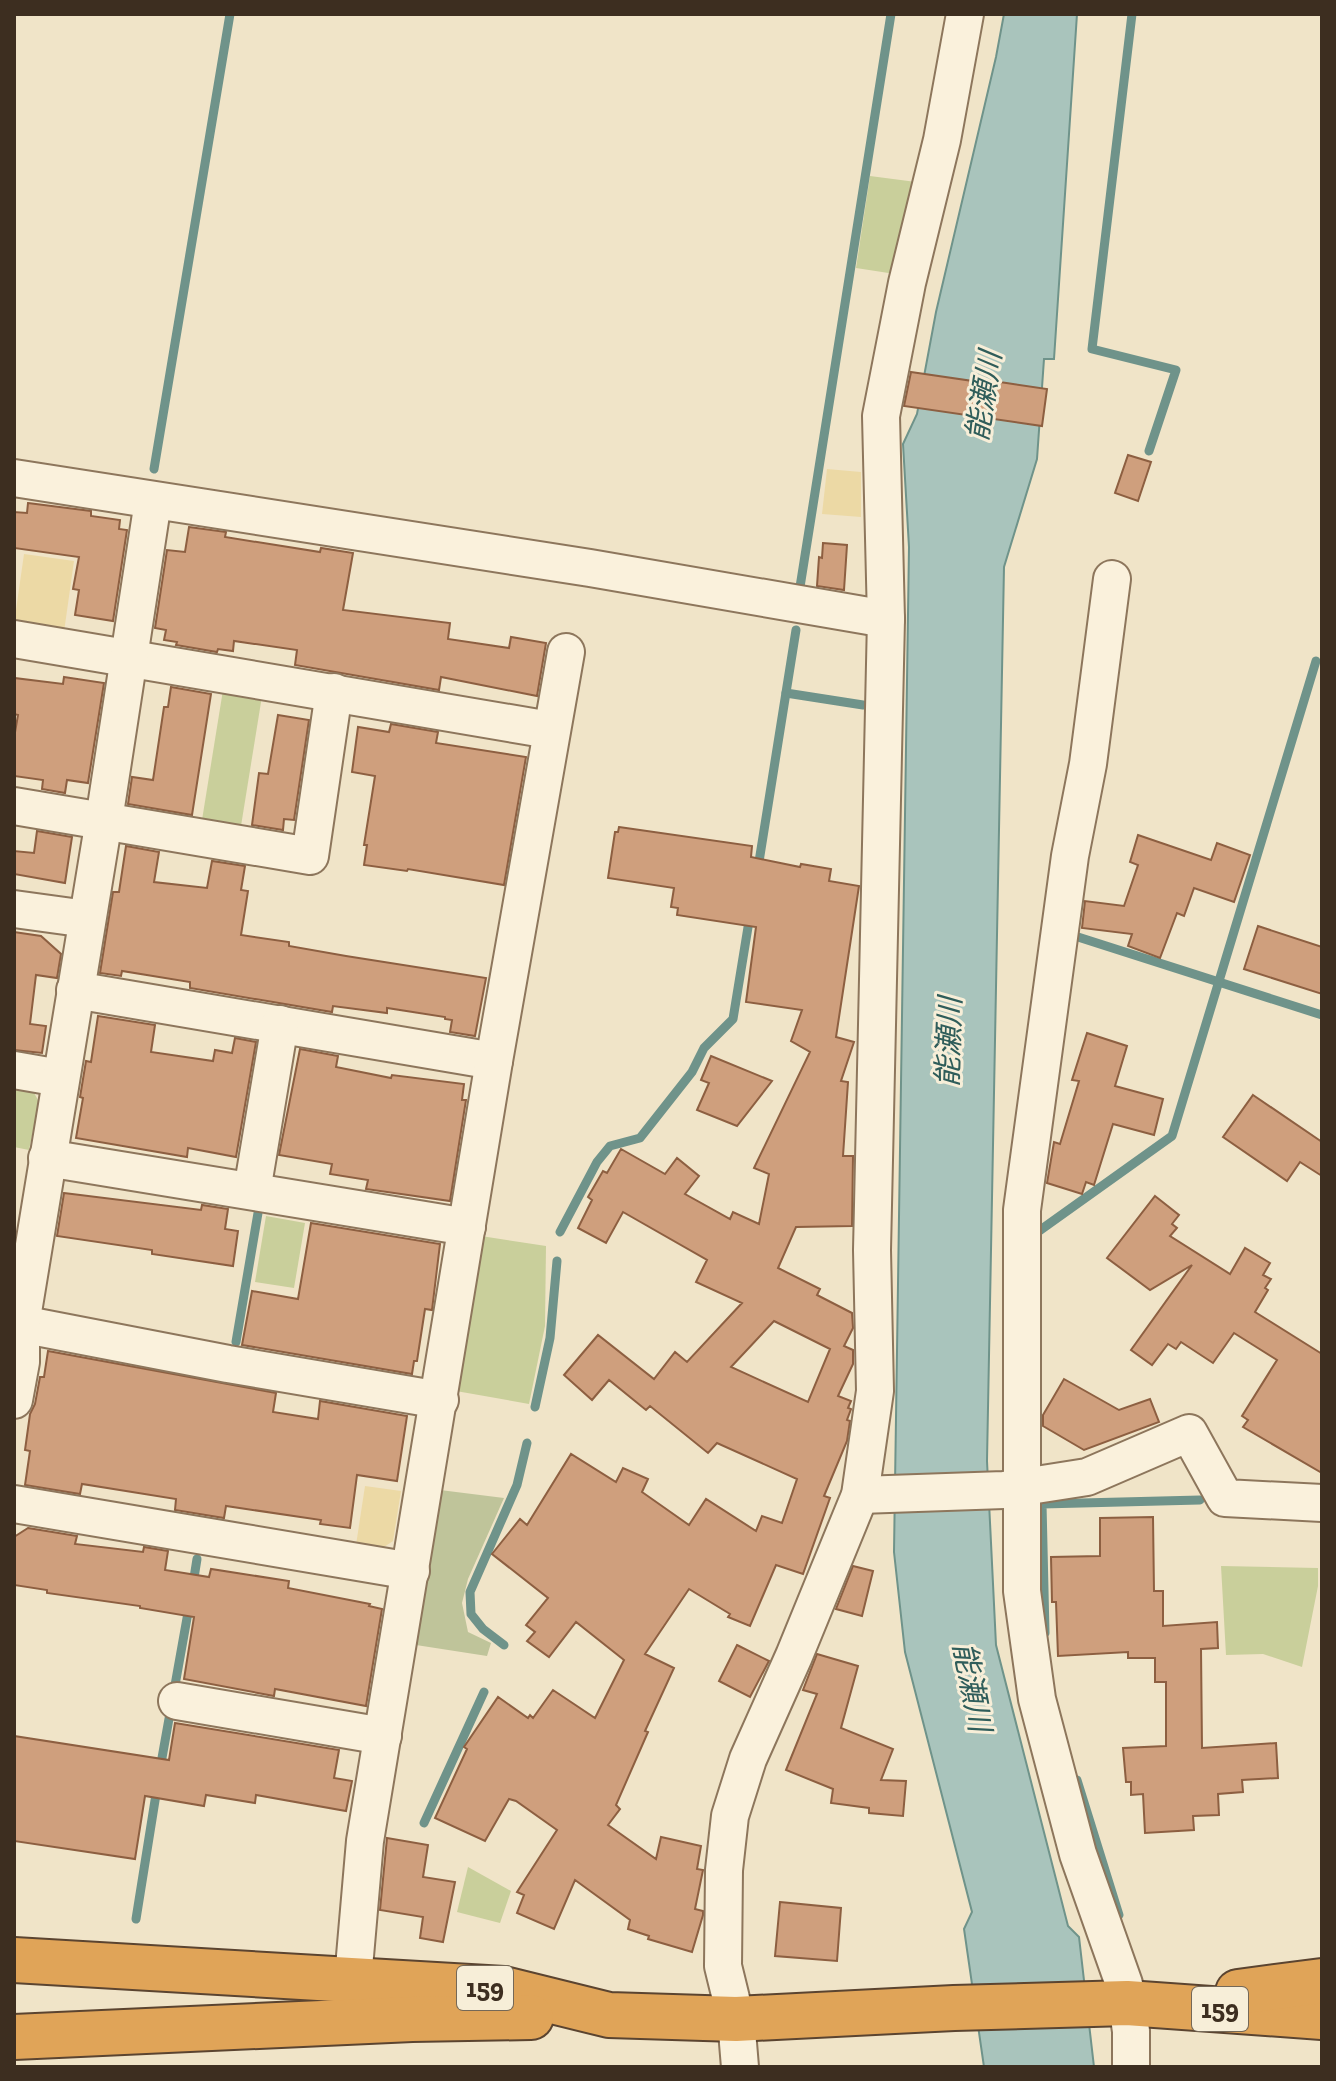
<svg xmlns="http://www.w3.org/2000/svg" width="1336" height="2081" font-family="'Zilla Slab','Noto Sans JP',serif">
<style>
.green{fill:#c9cf9b}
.sand{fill:#ecd9a5}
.cemetery{fill:#bfc49a}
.water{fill:#a9c4bc;stroke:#6f938a;stroke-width:2}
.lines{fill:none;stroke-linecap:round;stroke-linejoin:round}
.stream{stroke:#6f938a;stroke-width:9}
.building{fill:#cf9f7d;stroke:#8d5f41;stroke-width:2;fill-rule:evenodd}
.minor-casing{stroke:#8d765c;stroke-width:40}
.highway-casing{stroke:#5b4430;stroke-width:48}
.minor{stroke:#faf1dc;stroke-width:36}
.highway{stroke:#e0a458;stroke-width:44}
.labels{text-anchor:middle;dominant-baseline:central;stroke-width:6;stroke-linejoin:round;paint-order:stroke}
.shield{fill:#f7eed8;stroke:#756857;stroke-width:2}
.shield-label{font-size:26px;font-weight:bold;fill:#3d2e20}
.water-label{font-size:30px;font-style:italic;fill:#2f5d5a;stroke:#f7eed8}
</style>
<rect width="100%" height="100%" fill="#f0e4c8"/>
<g class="green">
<polygon points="870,176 916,182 895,274 856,268"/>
<polygon points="223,690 262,696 241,826 202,820"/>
<polygon points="14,1085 32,1089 39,1102 29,1150 14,1147"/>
<polygon points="266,1216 305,1223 294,1288 255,1282"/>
<polygon points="481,1236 546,1246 545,1326 529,1404 456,1391"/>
<polygon points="1221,1566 1318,1568 1318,1586 1302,1667 1263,1654 1226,1655"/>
<polygon points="468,1867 511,1891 500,1923 457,1912"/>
</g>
<g class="sand">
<polygon points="827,469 861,472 861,517 822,514"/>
<polygon points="24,554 74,561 64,632 14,624"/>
<polygon points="365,1486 401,1491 393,1541 381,1549 356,1545"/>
</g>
<polygon class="cemetery" points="440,1490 504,1498 468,1579 462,1603 468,1632 491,1643 487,1656 416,1645"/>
<polygon class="water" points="1004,14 1077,14 1054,359 1044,359 1037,459 1004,567 987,1461 996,1645 1068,1926 1079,1937 1094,2067 984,2067 964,1929 972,1912 905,1652 894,1552 909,547 903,444 917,414 936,312 996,57"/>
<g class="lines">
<g class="stream">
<polyline points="1132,14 1092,349 1176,370 1149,451"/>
<polyline points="154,469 230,14"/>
<polyline points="800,587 891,14"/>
<polyline points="786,693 863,705"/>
<polyline points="758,868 796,630"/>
<polyline points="1078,937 1322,1015"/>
<polyline points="1039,1231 1172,1136 1316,661"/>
<polyline points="560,1232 597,1162 610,1146 640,1138 692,1072 704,1048 733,1019 750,915"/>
<polyline points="236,1342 258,1213"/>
<polyline points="535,1407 550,1338 557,1261"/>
<polyline points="193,1584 197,1559"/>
<polyline points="1045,1633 1042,1504 1200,1500"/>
<polyline points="504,1645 483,1629 471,1614 470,1592 517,1485 527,1443"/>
<polyline points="160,1769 189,1607"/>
<polyline points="1077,1780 1119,1915"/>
<polyline points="424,1823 484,1692"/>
<polyline points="136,1919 157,1788"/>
</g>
</g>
<g class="building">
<polygon points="911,372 973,381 973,378 1047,389 1042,426 904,406"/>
<polygon points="1128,455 1151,462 1138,501 1115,493"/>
<polygon points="28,503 91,511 91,516 120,520 119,529 127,530 113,621 75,615 79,590 73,589 79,557 14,548 14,512 27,513"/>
<polygon points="189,527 226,532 225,537 320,552 321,548 353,553 343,610 450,623 448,639 509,648 511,637 546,643 537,696 441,677 439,690 295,665 297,650 234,641 233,651 218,649 217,652 176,645 177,642 164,640 166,630 155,628 167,550 185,552"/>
<polygon points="823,543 847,545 844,590 817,586 819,557 822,558"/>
<polygon points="64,677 104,683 88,783 67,780 65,793 42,789 43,780 14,776 14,738 18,715 14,714 14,678 63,684"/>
<polygon points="171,687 211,694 192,815 128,804 132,777 153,780 164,707 168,707"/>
<polygon points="278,715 309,720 294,820 284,819 283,830 252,825 259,773 268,774"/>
<polygon points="391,724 438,732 436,743 526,757 504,885 408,869 407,871 364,865 367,845 364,845 375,776 352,772 358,727 389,732"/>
<path d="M619 827 752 846 751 857 800 867 801 864 831 869 829 881 859 886 836 1037 854 1042 841 1081 848 1082 843 1156H853L852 1226 796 1227 778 1268 820 1289 817 1295 852 1313 853 1328 844 1346 853 1350V1364L838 1396 851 1401 848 1408 851 1409 847 1420 850 1421 847 1441 824 1496 830 1498 803 1574 776 1565 750 1626 728 1617 730 1614 689 1589 645 1654 674 1668 645 1731 648 1732 616 1805 620 1809 608 1825 656 1859 661 1837 701 1846 697 1869 703 1870 695 1909 703 1911V1915L692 1952 648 1939 649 1936 628 1929 630 1920 575 1880 554 1929 517 1913 524 1895 517 1892 557 1830 516 1801 509 1799 485 1841 435 1818 467 1749 464 1747 498 1697 528 1718 530 1715 533 1718 553 1690 595 1718 624 1660 576 1622 549 1657 527 1641 535 1632 526 1625 548 1598 492 1554 520 1519 527 1525 571 1454 616 1482 623 1468 648 1479 642 1492 689 1525 706 1499 756 1531 762 1516 782 1523 797 1479 717 1443 708 1453 650 1406 646 1410 609 1380 592 1400 564 1375 598 1335 654 1379 675 1352 687 1362 742 1303 696 1282 707 1260 623 1212 606 1243 578 1228 592 1200 588 1197 603 1171 607 1173 621 1149 665 1174 677 1158 699 1176 685 1194 730 1219 733 1212 759 1224 769 1174 754 1168 810 1052 791 1041 802 1010 746 1002 756 927 677 915 678 908 671 907 674 888 608 878 615 832H618ZM774 1321 830 1349 808 1402 731 1367Z"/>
<polygon points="37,831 72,837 65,883 14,874 14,851 34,853"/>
<polygon points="1138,835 1211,860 1217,843 1250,855 1234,902 1194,888 1184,916 1177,913 1160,958 1128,946 1132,934 1082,928 1085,901 1124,906 1138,865 1130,862"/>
<polygon points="126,846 159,852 154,882 207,888 212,861 245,866 241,890 248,891 241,935 289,942 289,946 346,956 486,978 475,1036 450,1032 452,1020 445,1019 445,1017 387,1008 387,1013 333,1006 332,1012 190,988 190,982 122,971 121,976 100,973 113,892 119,892"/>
<polygon points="1258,926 1322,947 1322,994 1244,969"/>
<polygon points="14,932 41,936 61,954 57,978 36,975 30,1024 46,1026 42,1053 14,1050"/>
<polygon points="98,1016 155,1025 151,1052 213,1061 215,1050 232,1053 235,1038 256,1042 236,1157 188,1148 187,1157 76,1138 83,1098 80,1097 86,1061 91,1062"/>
<polygon points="1087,1033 1127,1046 1115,1086 1163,1099 1154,1135 1113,1124 1094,1185 1086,1182 1082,1194 1047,1183 1054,1142 1060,1144 1079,1081 1072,1080"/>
<polygon points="300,1049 338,1056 336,1067 391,1078 392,1075 464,1084 462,1100 466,1100 450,1201 366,1189 368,1180 330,1174 332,1164 279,1155"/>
<polygon points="711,1056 772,1081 737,1126 697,1110 709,1083 701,1080"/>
<polygon points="1253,1095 1322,1142 1322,1176 1300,1162 1287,1181 1223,1137"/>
<polygon points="64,1193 201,1210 202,1205 228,1209 225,1229 238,1231 233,1266 152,1254 152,1250 57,1236"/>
<polygon points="1155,1196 1179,1215 1172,1224 1177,1228 1170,1236 1230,1274 1245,1248 1270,1263 1263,1275 1271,1279 1265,1288 1268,1290 1255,1312 1322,1354 1322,1473 1243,1427 1248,1420 1242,1416 1277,1360 1234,1333 1213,1363 1181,1342 1176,1349 1168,1344 1152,1365 1131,1350 1192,1265 1150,1290 1107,1258"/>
<polygon points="311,1223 440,1244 432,1310 425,1309 417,1361 414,1361 412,1374 242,1345 252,1291 298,1299"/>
<polygon points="48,1351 276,1393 273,1412 318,1419 320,1401 407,1416 397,1481 357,1475 350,1528 320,1524 321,1520 226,1506 224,1518 175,1510 176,1499 82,1484 80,1494 25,1485 30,1451 25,1450 30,1414 35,1404 40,1377 44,1377"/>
<polygon points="1064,1379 1119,1410 1150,1399 1159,1422 1084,1450 1043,1426 1043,1415"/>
<polygon points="1153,1517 1154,1591 1163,1591 1163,1626 1217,1622 1218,1648 1201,1649 1202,1748 1276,1743 1278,1778 1242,1780 1243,1792 1218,1794 1219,1815 1193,1816 1194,1830 1145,1833 1143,1794 1131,1795 1131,1782 1126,1782 1123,1748 1166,1746 1166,1682 1155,1682 1155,1658 1128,1658 1128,1652 1058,1656 1056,1602 1052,1602 1051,1557 1100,1556 1100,1518"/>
<polygon points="28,1528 77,1536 75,1544 143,1552 144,1547 168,1551 165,1570 209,1577 211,1569 289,1581 288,1588 370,1604 369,1606 382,1609 366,1706 275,1689 274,1696 184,1679 194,1617 140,1608 140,1606 47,1593 47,1590 14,1585 14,1537"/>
<polygon points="853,1566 873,1571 862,1616 836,1609"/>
<polygon points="737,1645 769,1661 750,1697 719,1681"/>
<polygon points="817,1654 858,1666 841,1728 893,1749 881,1780 906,1781 903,1816 869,1813 869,1808 831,1803 833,1789 786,1770 817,1694 803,1690"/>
<polygon points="175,1723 339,1750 334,1778 352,1781 346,1811 256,1795 255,1803 206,1795 204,1806 145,1796 135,1859 14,1841 14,1736 169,1760"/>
<polygon points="387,1838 428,1845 423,1877 455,1882 443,1942 420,1938 423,1917 380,1910"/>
<polygon points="780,1902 841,1908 837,1961 775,1956"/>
</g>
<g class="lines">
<defs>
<g id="minor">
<polyline points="14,478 590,568 886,619"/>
<polyline points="1112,579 1088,764 1070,856 1022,1210 1022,1591 1037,1699 1078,1854 1124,1984 1131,2031 1131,2067"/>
<polyline points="14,639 550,730"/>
<polyline points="14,806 310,856 334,692"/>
<polyline points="14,909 87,919"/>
<polyline points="75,990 494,1061"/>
<polyline points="14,1070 60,1078"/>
<polyline points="47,1158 467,1227"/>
<polyline points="252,1191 280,1024"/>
<polyline points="21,1324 228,1364 440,1400"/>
<polyline points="14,1400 21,1362 21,1324 104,820 153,501"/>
<polyline points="860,1495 1004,1490 1087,1477 1189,1433 1225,1498 1322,1503"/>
<polyline points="14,1504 411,1571"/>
<polyline points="177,1701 383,1736"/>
<polyline points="353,1979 365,1841 494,1061 566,652"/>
<polyline points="740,2067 736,2019 723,1966 724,1870 730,1816 748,1759 794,1656 860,1495 875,1391 872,1250 886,619 881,416 907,283 942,140 965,14"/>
</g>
<g id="highway">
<polyline points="14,1960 504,1989 609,2015 736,2019 954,2008 1127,2003 1322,2017"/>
<polyline points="1238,1992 1322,1981"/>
<polyline points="14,2037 412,2019 531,2017"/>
</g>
</defs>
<use href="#minor" class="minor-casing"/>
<use href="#highway" class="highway-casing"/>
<use href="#minor" class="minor"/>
<use href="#highway" class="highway"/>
</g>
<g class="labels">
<g class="shield">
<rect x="457" y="1966" width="56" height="44" rx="6"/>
<rect x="1192" y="1987" width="56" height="44" rx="6"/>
</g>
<g class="shield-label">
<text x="485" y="1988">159</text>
<text x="1220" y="2009">159</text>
</g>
<g class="water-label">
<text transform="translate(984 396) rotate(-81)">能瀬川</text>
<text transform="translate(949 1042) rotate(-88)">能瀬川</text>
<text transform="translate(972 1687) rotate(79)">能瀬川</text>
</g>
</g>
<rect width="1336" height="2081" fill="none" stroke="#3d2e20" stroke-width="32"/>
</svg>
